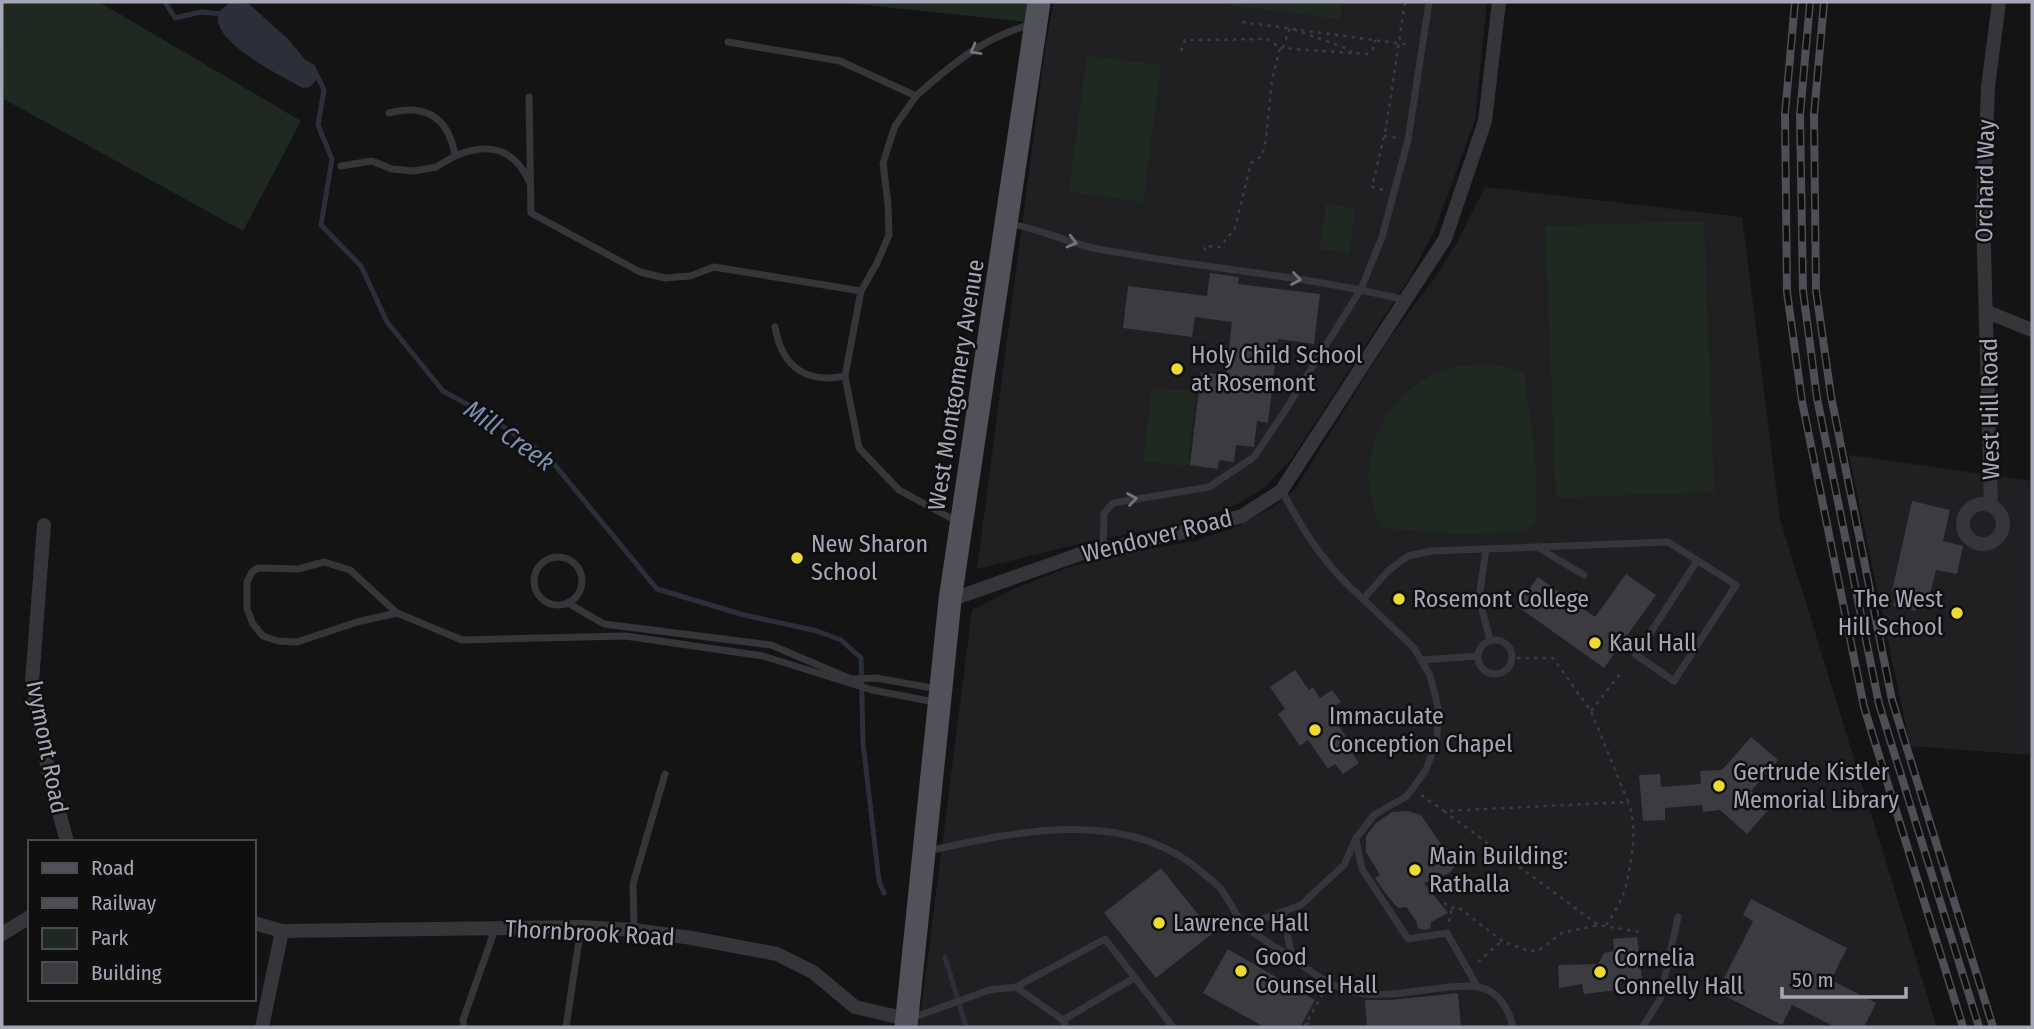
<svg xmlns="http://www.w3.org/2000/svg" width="2034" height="1029" font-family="'Fira Sans Condensed',sans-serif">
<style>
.built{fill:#202022}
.green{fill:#202822}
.water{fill:#2a2f39}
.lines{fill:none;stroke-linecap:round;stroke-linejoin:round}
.stream{stroke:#2a2f39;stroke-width:5}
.building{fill:#3b3b40}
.path{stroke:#3b3b41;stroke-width:2.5;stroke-dasharray:3.5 5;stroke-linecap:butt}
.service{stroke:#35353a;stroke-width:7}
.minor{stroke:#35353a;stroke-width:14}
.primary{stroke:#515159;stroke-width:23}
.rail-casing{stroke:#4e4e55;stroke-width:8}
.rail{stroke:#0f0f10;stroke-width:5;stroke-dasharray:16;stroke-linecap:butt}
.oneway{stroke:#73747e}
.poi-dot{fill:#efda31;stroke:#0f0f10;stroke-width:2.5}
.labels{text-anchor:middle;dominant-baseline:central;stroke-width:5;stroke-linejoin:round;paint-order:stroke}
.street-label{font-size:24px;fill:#a5a7b6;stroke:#0f0f10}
.poi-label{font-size:24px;fill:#a5a7b6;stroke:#0f0f10;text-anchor:start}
.water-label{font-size:26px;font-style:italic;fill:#7c8db0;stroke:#0f0f10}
</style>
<rect width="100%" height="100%" fill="#141415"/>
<g class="built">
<polygon points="1054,2 1487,2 1475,120 1434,232 1408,280 1292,458 1265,487 1234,506 1198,520 1087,542 977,569 1046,42"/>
<polygon points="1485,187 1742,217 1780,519 1937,1027 919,1027 972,610 1016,588 1069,567 1131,552 1195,541 1238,526 1275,506 1295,489 1389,339 1434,279 1456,244"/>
<polygon points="1849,455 2032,481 2032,755 1910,746"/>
</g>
<g class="green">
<polygon points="2,2 99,2 301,121 243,231 4,99"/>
<polygon points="837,2 1039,2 1037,23"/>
<polygon points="1205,2 1342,2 1340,19"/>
<polygon points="1087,55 1161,65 1143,202 1069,192"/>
<polygon points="1326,204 1355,208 1350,253 1320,249"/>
<polygon points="1704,221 1714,492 1556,498 1545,226"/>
<path d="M1486 364 1505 367 1524 373 1535 451 1537 520 1527 532 1457 534 1381 528C1351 469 1377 398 1439 372 1454 365 1470 365 1486 364Z"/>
<polygon points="1152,387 1196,392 1187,466 1143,461"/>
</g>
<path class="water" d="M232 2 249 4 289 40 317 74 318 78 310 87 303 88C285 78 180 27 232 2Z"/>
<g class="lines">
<g class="stream">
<polyline points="165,2 175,18 201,12 223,14"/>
<polyline points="306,63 313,67 324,90 318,125 332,159 321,225 361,266 387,322 443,391 485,414 549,458 657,589 744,615 817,631 841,640 861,658 863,743 879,881 884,893"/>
<polyline points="945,957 966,1027"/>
</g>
</g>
<g class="building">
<polygon points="1210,273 1239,277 1238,284 1320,294 1314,344 1278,339 1268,423 1257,421 1254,447 1236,445 1234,462 1219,460 1218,469 1190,465 1201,372 1226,375 1232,322 1195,317 1192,337 1123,328 1128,286 1207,296"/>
<polygon points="1912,501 1950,510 1943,541 1963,546 1957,574 1936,570 1929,598 1919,596 1916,611 1893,606 1896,592 1892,591"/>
<polygon points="1626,574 1656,595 1604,668 1517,606 1538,577 1595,617"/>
<polygon points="1295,670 1309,690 1313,687 1320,698 1332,690 1341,702 1332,708 1338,717 1334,719 1355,750 1352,753 1359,763 1343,774 1335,764 1328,769 1308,740 1300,746 1278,714 1285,709 1270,687"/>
<polygon points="1751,737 1778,760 1751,791 1770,808 1747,834 1720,810 1703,812 1702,805 1665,808 1665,820 1643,821 1639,775 1660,774 1661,787 1701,784 1700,771 1722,770"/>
<polygon points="1408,811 1421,815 1443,847 1449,849 1455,857 1454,867 1450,873 1424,883 1448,913 1431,922 1430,929 1424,930 1418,928 1416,921 1406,907 1399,908 1395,905 1384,891 1375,878 1380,875 1366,852 1366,836 1376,823 1392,812"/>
<polygon points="1161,868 1213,933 1156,978 1104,913"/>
<polygon points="1751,899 1847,948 1831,980 1876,1003 1864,1027 1835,1027 1792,1005 1782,1025 1717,992 1753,921 1743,915"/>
<polygon points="1637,937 1642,979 1617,981 1618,990 1584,994 1582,984 1559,988 1558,965 1598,964 1604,953 1614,951 1613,939"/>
<polygon points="1228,949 1315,1000 1300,1027 1264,1027 1203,993"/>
<polygon points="1458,993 1461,1027 1367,1027 1365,1000 1390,1000"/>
</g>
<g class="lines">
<g class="path">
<polyline points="1242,22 1410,45"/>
<polyline points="1280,48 1367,54 1373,49 1375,40"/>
<polyline points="1283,48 1290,28 1345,48 1352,52"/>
<polyline points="1181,51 1185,40 1268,39 1280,48 1272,79 1266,139 1262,156 1251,163 1235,228 1220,247 1205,246 1204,254"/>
<polyline points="1384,136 1398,138"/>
<polyline points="1383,190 1372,187 1386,128 1405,2"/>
<polyline points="1591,711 1620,674"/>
<polyline points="1421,795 1444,811 1628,802 1591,711 1553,658 1513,658"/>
<polyline points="1444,811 1598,925 1640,932"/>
<polyline points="1444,903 1452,908 1458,907 1502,941 1529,951 1539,950 1562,933 1598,925"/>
<polyline points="1449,922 1452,908"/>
<path d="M1606 925C1614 913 1623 899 1626 885 1632 860 1638 826 1628 802"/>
<polyline points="1478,962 1502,941"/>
<polyline points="1306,1023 1314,1027"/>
<polyline points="1304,1027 1324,992"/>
</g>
<g class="service">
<polyline points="728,42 840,61 916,96 895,126 883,163 888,204 889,235 877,263 861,291 845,376 859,448 899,490 958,522"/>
<path d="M916 96C952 64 985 36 1033 24"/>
<polyline points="529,97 531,213 640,272 665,278 690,276 714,267 861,291"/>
<path d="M389 113C426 103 449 118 455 156 487 142 514 148 529 181"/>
<polyline points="341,166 372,161 392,169 414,171 436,167 455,156"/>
<path d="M1011 224C1041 229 1068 243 1098 249 1200 268 1304 275 1405 300"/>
<path d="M775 327C782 367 806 384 845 376"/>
<path d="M1282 491C1305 534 1326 567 1363 599L1389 570 1408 556 1432 551 1668 542 1736 585 1674 681 1636 655 1697 561"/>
<polyline points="1537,547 1584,575"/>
<polyline points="1103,548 1104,513 1113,503 1209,487 1254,457 1283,414 1361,289 1382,237 1408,140 1429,2"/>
<polyline points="1486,549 1479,598 1490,640"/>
<circle cx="558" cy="581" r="24"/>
<polyline points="568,603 604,624 771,645 851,679 876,678 938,689"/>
<polyline points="397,613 357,622 297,642 278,641 263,636 253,624 247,609 247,582 252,572 258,568 298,569 324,562 350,570 397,613 462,640 625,636 763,656 872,690 935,702"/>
<circle cx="1495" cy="657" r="17"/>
<polyline points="1421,660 1478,656"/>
<polyline points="1356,840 1362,869 1408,939 1447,933 1477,986"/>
<path d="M928 851C1018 831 1130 806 1205 875 1210 879 1216 884 1221 889 1229 900 1236 914 1243 926"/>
<polyline points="1283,912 1292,958 1243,926 1301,905 1344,865 1356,838 1374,815 1407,796 1426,770 1437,739 1438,707 1430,675 1414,648 1363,599"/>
<polyline points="634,929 633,884 665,774"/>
<path d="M1292 958C1314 974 1336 991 1364 994 1387 996 1411 992 1433 989 1473 984 1501 980 1513 1027"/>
<polyline points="1016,987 1105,939 1173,1027"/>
<polyline points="912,1018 989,990 1016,987 1063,1020 1066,1027"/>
<polyline points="1063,1020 1134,978"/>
<polyline points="464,1027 463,1020 495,929"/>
<polyline points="566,1027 581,927"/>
<polyline points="1643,1027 1660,999 1678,917"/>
</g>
<g class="minor">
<polyline points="1987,312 2032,330"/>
<circle cx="1983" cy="524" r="20"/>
<polyline points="1991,506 1983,214 1988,87 1999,2"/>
<polyline points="44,525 32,682 48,770 67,842"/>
<polyline points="950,600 1083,553 1176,534 1242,516 1281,491 1445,239 1485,121 1499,2"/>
<polyline points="254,923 282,931 581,927 634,930 692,938 777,954 813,972 855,1007 907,1019"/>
<polyline points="2,934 30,917"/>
<polyline points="262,1027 282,931"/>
</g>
<polyline class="primary" points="906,1027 950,600 1039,2"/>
<defs>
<g id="rail">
<polyline points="1795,2 1785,114 1787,292 1802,401 1864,707 1963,1027"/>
<polyline points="1810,2 1800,115 1803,291 1817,398 1879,704 1979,1027"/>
<polyline points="1824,2 1814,115 1816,290 1831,396 1892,700 1993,1027"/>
</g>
</defs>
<use href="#rail" class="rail-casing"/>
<use href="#rail" class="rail"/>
</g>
<defs><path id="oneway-chevron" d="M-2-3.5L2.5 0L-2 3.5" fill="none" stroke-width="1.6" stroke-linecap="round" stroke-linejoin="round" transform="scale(1.75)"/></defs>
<g class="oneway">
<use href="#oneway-chevron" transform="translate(975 50) rotate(150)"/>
<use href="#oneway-chevron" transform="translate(1072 242) rotate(15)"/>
<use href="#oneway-chevron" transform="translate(1296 279) rotate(9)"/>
<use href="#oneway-chevron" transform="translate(1132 499) rotate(-9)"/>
</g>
<g class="poi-dot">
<circle cx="1177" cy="369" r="7"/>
<circle cx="797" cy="558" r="7"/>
<circle cx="1399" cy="599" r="7"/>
<circle cx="1957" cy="613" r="7"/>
<circle cx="1595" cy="643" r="7"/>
<circle cx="1315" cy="730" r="7"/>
<circle cx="1719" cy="786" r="7"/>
<circle cx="1415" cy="870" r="7"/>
<circle cx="1159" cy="923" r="7"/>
<circle cx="1241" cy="971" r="7"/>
<circle cx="1600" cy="972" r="7"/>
</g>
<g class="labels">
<g class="street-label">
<text transform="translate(1985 181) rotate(-89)">Orchard Way</text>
<text transform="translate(956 385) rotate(-81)">West Montgomery Avenue</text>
<text transform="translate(1990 409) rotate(-91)">West Hill Road</text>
<text transform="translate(1157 536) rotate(-14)">Wendover Road</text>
<text transform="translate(47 747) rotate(79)">Ivymont Road</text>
<text transform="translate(590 933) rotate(3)">Thornbrook Road</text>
</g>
<g class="poi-label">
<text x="1191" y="355">Holy Child School<tspan x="1191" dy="28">at Rosemont</tspan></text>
<text x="811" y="544">New Sharon<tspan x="811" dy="28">School</tspan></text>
<text x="1413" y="599">Rosemont College</text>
<text x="1943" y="599" text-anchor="end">The West<tspan x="1943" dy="28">Hill School</tspan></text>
<text x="1609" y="643">Kaul Hall</text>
<text x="1329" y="716">Immaculate<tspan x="1329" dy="28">Conception Chapel</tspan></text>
<text x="1733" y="772">Gertrude Kistler<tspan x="1733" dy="28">Memorial Library</tspan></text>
<text x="1429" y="856">Main Building:<tspan x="1429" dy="28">Rathalla</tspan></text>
<text x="1173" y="923">Lawrence Hall</text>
<text x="1255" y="957">Good<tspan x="1255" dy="28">Counsel Hall</tspan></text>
<text x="1614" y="958">Cornelia<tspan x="1614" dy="28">Connelly Hall</tspan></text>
</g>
<g class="water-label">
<text transform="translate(509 436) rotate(35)">Mill Creek</text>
</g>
</g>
<rect width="2034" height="1029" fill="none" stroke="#a5a7b6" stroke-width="7"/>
<rect x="28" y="840" width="228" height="161" fill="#0f0f10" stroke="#4b4c52" stroke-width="2"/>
<rect x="42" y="863" width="35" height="10" fill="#515159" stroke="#4b4c52" stroke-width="2"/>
<text x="91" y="875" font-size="21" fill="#a5a7b6">Road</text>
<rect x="42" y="898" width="35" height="10" fill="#4e4e55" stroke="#4b4c52" stroke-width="2"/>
<text x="91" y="910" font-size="21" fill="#a5a7b6">Railway</text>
<rect x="42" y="928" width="35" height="21" fill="#202822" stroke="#4b4c52" stroke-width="2"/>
<text x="91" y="945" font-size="21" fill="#a5a7b6">Park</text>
<rect x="42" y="962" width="35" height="21" fill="#3b3b40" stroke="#4b4c52" stroke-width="2"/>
<text x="91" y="980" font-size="21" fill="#a5a7b6">Building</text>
<path d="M1782 987v10h124v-10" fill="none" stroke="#a5a7b6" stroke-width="3.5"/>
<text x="1792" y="987" font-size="21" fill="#a5a7b6" stroke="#0f0f10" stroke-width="5" paint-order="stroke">50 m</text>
</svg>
